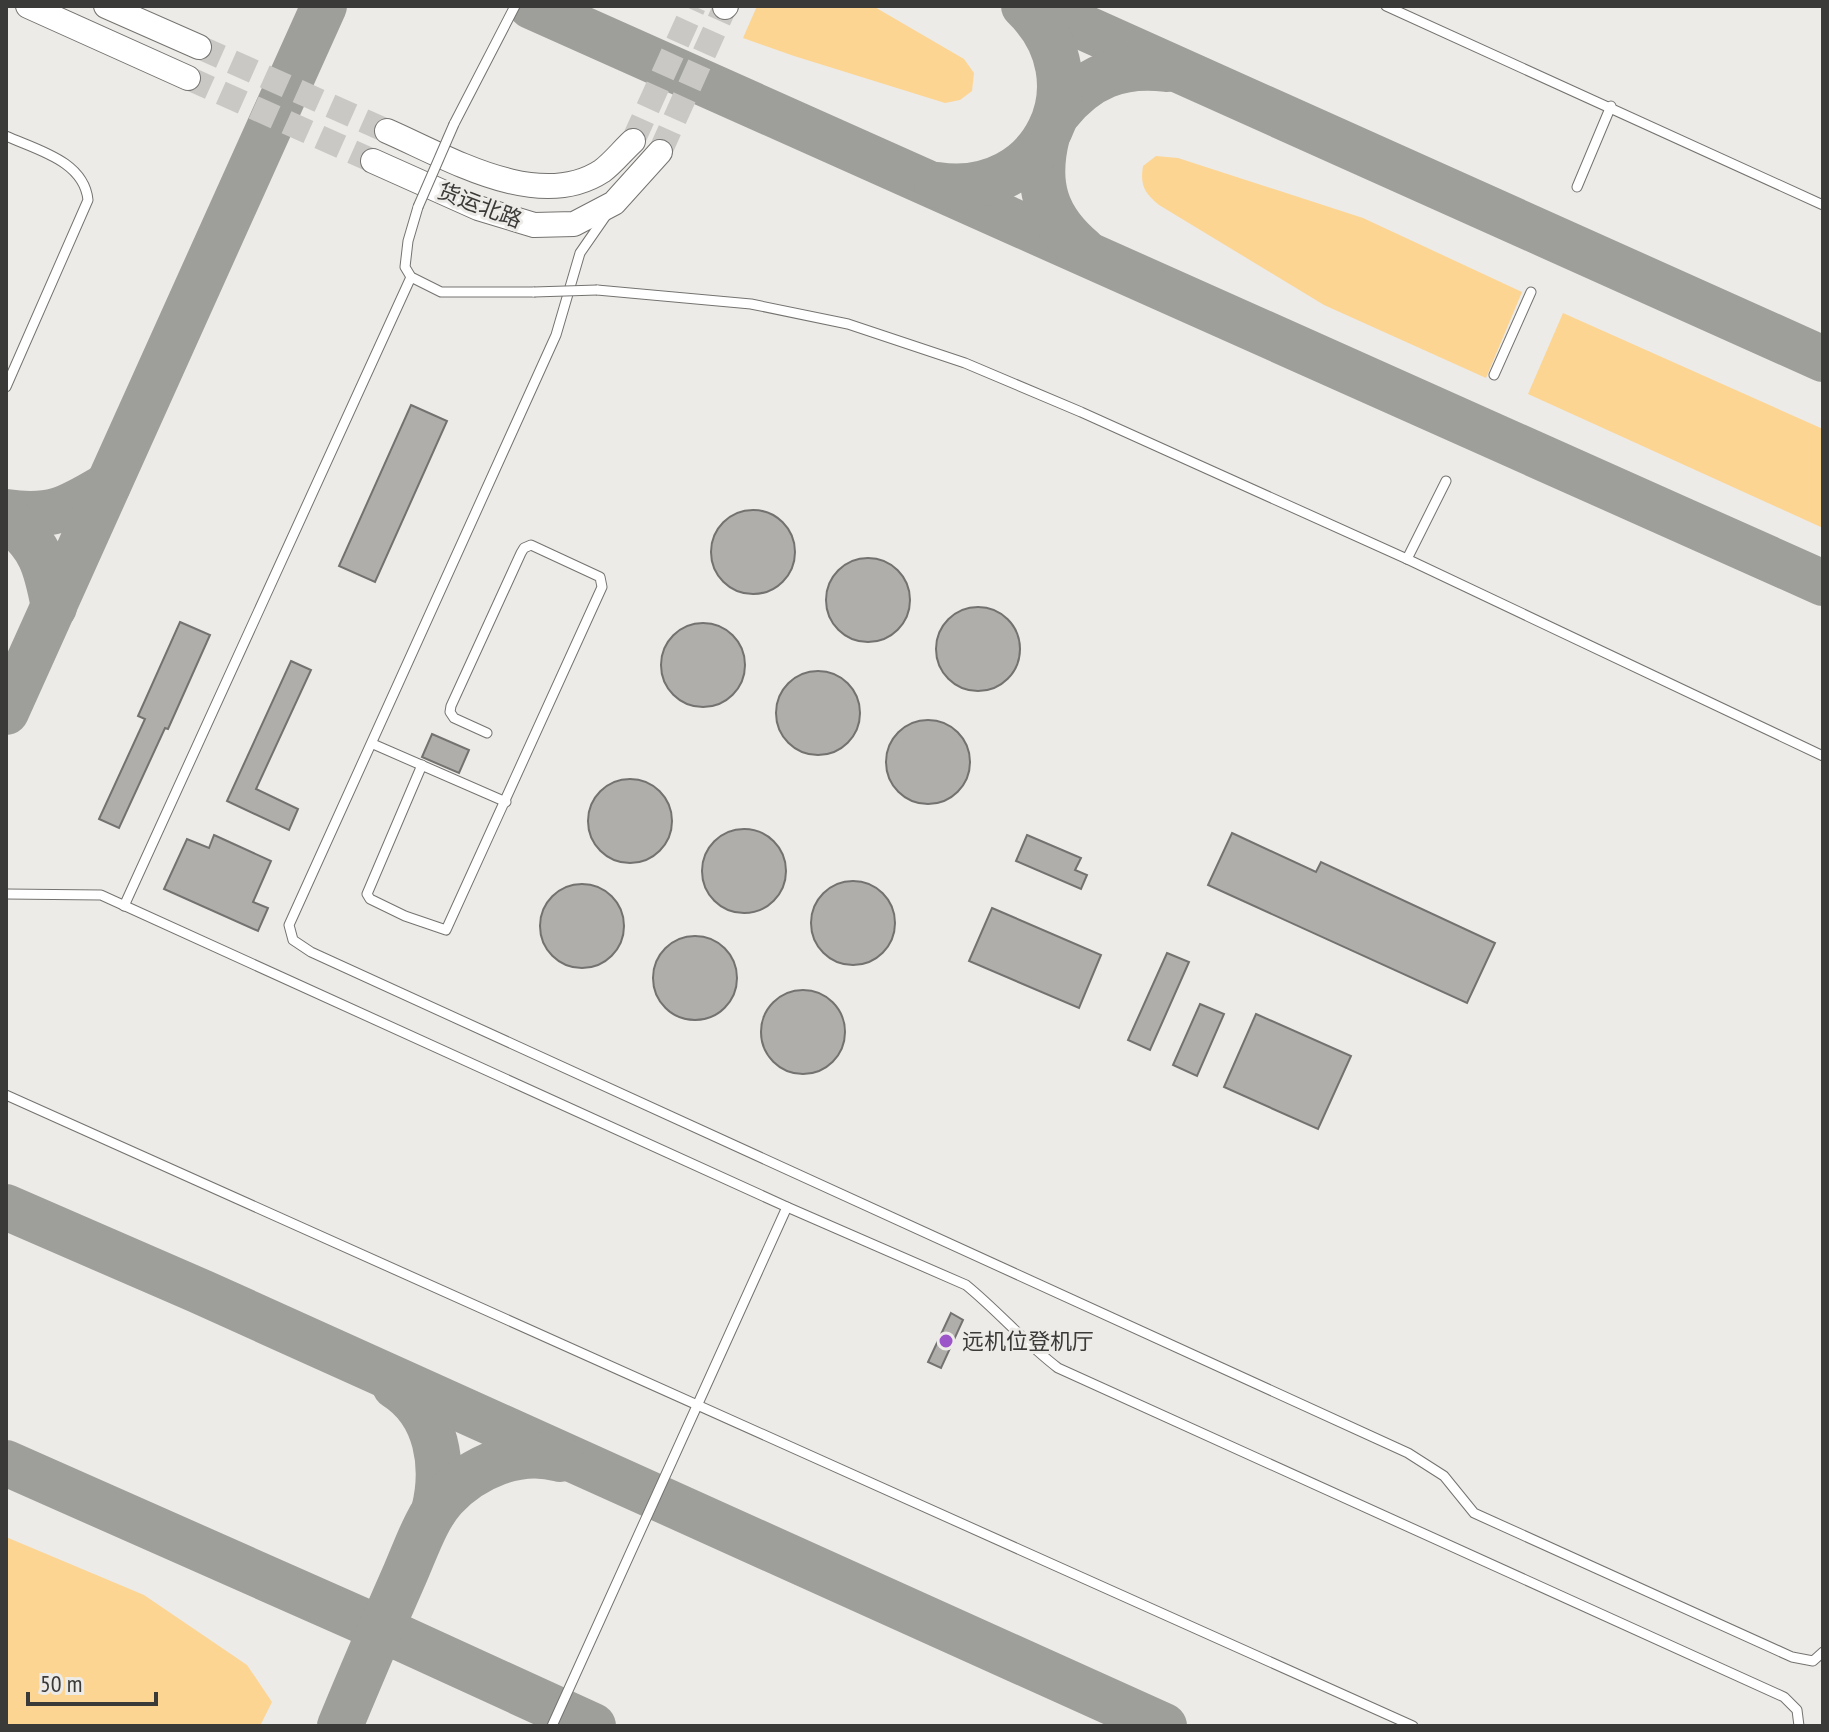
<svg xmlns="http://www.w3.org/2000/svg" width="1829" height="1732" font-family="'PT Sans Narrow','Noto Sans SC',sans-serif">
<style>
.grass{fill:#fcd593}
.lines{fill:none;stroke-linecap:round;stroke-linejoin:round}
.taxiway{stroke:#9e9e9b;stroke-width:46}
.building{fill:#b0aeab;stroke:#747270;stroke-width:2}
.secondary-tunnel{stroke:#c9c8c5;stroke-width:24;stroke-dasharray:24 12;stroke-linecap:butt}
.service-casing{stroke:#747370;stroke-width:11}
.secondary-casing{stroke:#747370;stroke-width:26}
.service{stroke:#fff;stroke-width:9}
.secondary{stroke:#fff;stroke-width:24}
.service-bridge-casing{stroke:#747370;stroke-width:11;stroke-linecap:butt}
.service-bridge{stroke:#fff;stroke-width:9}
.poi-dot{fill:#9b55c9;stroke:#edebe8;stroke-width:3}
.labels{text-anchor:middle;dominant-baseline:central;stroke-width:6;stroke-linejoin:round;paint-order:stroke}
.street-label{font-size:22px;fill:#3a3a38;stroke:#edebe8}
.poi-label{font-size:22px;fill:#3a3a38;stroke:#edebe8;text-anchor:start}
</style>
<rect width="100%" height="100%" fill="#edebe8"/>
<g class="grass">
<polygon points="757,6 873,6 964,59 974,73 972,91 960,100 945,103 794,56 743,38"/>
<path d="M1156 156 1178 158 1363 218 1522 292 1486 378 1324 305 1159 205C1144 193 1140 185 1143 166Z"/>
<polygon points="1563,313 1823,429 1823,528 1528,394"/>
<polygon points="6,1537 144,1595 247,1665 272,1702 260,1726 14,1726 6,1723"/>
</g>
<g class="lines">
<g class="taxiway">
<polyline points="531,6 1823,583"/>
<polyline points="1036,6 1823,359"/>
<path d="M1058 113C1087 77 1121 63 1167 69"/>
<path d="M1047 136C1035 184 1045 218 1083 250"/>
<path d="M937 185C1044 201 1102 81 1024 6"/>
<path d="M6 512C53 519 69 508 108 485"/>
<path d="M6 518C41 545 46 565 54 607"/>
<polyline points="6,712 324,6"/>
<polyline points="6,1207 197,1290 1164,1726"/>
<path d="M395 1386C438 1413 445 1467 434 1511"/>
<polyline points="6,1463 381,1629 593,1726"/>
<path d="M340 1726C361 1675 383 1624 405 1574 416 1549 426 1518 444 1498 473 1467 519 1447 560 1459"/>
</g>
</g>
<g class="building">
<polygon points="411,405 447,421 375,582 339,566"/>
<circle cx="753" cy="552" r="42"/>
<circle cx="868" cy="600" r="42"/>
<circle cx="978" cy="649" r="42"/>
<polygon points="180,622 210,635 168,729 165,728 119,828 99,819 145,719 138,716"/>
<circle cx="703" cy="665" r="42"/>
<polygon points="291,661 311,670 256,789 298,809 289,830 227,801"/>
<circle cx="818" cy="713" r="42"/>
<circle cx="928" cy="762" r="42"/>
<polygon points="432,734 469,750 459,773 422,757"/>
<circle cx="630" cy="821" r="42"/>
<circle cx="744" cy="871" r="42"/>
<polygon points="1232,833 1316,872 1321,862 1495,943 1467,1003 1208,885"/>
<polygon points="214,835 271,861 253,902 268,908 258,931 164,889 187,839 209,848"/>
<polygon points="1027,835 1081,858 1075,870 1087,875 1081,889 1016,861"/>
<circle cx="853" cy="923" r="42"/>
<circle cx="582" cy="926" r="42"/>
<polygon points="992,908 1101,955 1079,1008 969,961"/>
<circle cx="695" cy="978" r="42"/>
<polygon points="1167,953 1189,962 1150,1050 1128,1040"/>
<circle cx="803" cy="1032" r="42"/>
<polygon points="1200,1004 1224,1014 1197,1076 1173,1065"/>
<polygon points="1256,1014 1351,1056 1318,1129 1224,1087"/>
<polygon points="951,1313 963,1320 941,1368 928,1362"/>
</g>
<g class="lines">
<g class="secondary-tunnel">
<polyline points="199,47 387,131"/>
<polyline points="188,78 373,161"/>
<polyline points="633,141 694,6"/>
<polyline points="660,152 725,7"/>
</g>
<defs>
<g id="service">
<polyline points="1386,6 1823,205"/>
<polyline points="454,124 515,6"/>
<path d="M6 136C37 150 84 161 88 200L6 387"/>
<polyline points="1577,187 1611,106"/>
<polyline points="418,207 408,241 405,267 411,277 441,292 534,292"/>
<polyline points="607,214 580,253 556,335 289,925 293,940 311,952 1408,1453 1444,1476 1474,1513 1792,1657 1813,1661 1823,1652"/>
<polyline points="597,290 751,304 848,324 965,363 1081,412 1407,559 1823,756"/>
<polyline points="1494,375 1531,292"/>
<polyline points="1407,559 1446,481"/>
<polyline points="373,744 506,802"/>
<polyline points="422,765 367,894 370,899 405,916 446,930 602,587 600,577 531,545 524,548 521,553 451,706 450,712 454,718 487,733"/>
<path d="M6 894 101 895 787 1207 966 1285C998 1311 1025 1343 1058 1368L1784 1697 1797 1710 1799 1726"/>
<polyline points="124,906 411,277"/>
<polyline points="6,1095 1413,1726"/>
<polyline points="552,1726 787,1207"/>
</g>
<g id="secondary">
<polyline points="28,6 188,78"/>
<polyline points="106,6 199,47"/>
<polyline points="725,7 726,6"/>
<path d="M387 131C447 157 538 213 602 171 613 163 623 150 633 141"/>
<polyline points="373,161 478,208 534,225 574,224 614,203 660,152"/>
</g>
</defs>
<use href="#service" class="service-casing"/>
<use href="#secondary" class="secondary-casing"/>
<use href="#service" class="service"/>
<use href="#secondary" class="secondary"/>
<defs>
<g id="service-bridge">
<polyline points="418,207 454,124"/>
<polyline points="534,292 597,290"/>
</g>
</defs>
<use href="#service-bridge" class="service-bridge-casing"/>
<use href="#service-bridge" class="service-bridge"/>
</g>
<circle class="poi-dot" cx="946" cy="1341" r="8"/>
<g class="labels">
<g class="street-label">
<text transform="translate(480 205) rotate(21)">货运北路</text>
</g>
<g class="poi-label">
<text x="962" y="1341">远机位登机厅</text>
</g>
</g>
<rect width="1829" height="1732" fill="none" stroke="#3a3a38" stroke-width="16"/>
<path d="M28 1692v12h128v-12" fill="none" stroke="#3a3a38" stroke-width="4"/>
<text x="40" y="1692" font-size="24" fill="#3a3a38" stroke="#edebe8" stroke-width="6" paint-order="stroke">50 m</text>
</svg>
